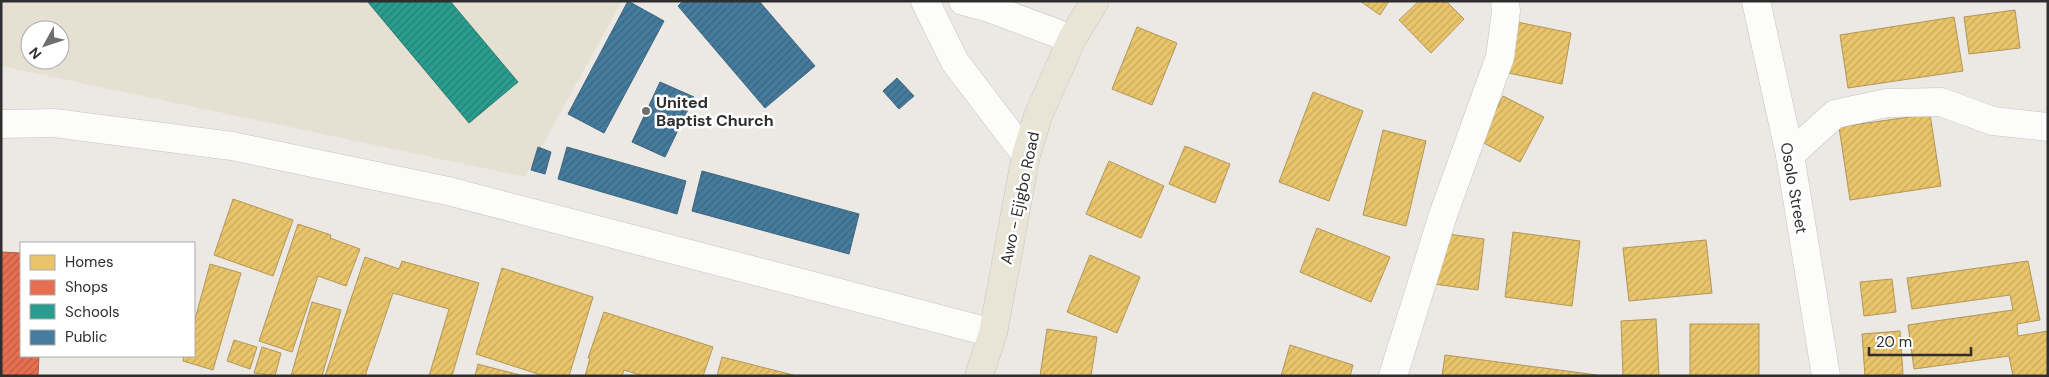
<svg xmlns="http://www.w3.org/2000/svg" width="2049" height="377" font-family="'DM Sans',sans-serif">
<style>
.education{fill:#e6e0d3;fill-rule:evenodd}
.homes{fill:url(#homes-hatch);stroke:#b19758}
.shops{fill:url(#shops-hatch);stroke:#b05c46}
.schools{fill:url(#schools-hatch);stroke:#2b7c72}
.public{fill:url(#public-hatch);stroke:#3e647c}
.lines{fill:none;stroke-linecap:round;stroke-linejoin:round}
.minor-casing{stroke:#c5c4c5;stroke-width:29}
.primary-casing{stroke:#c6c5c4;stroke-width:29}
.minor{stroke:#fcfcfb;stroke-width:28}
.primary{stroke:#e8e4d6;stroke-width:28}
.poi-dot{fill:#706f6e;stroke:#fff;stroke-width:2}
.labels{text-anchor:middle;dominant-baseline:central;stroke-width:5;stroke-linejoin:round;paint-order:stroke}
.poi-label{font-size:16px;font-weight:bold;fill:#2e2e2e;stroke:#fff;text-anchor:start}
.street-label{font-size:16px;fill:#2e2e2e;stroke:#fff}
</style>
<defs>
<pattern id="homes-hatch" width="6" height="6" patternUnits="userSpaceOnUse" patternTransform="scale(1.25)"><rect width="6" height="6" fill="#e9c46a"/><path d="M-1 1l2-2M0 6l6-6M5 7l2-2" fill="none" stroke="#c8a95c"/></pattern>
<pattern id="shops-hatch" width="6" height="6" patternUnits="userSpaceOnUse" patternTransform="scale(1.25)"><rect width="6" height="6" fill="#e76f51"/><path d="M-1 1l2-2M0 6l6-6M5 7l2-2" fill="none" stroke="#bc5c44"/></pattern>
<pattern id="schools-hatch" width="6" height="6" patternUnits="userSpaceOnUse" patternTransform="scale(1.25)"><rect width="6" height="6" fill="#2a9d8f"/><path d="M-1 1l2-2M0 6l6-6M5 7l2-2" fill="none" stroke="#248075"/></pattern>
<pattern id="public-hatch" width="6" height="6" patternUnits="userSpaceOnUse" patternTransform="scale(1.25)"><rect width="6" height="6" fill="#457b9d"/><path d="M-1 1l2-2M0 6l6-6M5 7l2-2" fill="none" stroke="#3a6580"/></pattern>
</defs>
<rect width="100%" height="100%" fill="#ece8e4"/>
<path class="education" d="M1 1H622L525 177 1 66ZM30 30H60V60H30Z"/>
<g class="homes">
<polygon points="1360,1 1389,1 1380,15"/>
<polygon points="1419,1 1446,1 1464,19 1431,53 1399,20"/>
<polygon points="2015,10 2020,48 1969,54 1964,17"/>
<polygon points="1954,17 1963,71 1848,88 1840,35"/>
<polygon points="1517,22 1571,33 1562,84 1508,73"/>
<polygon points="1137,27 1177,43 1152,105 1112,89"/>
<polygon points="1313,92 1363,111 1329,201 1279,182"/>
<polygon points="1503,96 1544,117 1520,162 1480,141"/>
<polygon points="1930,114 1941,186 1850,200 1839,127"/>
<polygon points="1383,130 1426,141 1406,226 1363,215"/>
<polygon points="1185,146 1230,164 1215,203 1169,184"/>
<polygon points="1109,161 1164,186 1141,238 1086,214"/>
<polygon points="233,199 293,220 273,276 214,255"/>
<polygon points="298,224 331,235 330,238 360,249 346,286 318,276 292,352 259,341"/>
<polygon points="1317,228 1390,257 1371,302 1300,272"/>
<polygon points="1513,232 1580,241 1572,306 1505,297"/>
<polygon points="1441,233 1484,239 1478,290 1434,284"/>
<polygon points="1706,240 1712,293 1629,301 1623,248"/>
<polygon points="1090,255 1140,277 1117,333 1067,312"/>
<polygon points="365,257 399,269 402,261 479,283 452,376 429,376 449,309 393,293 365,376 325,376"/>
<polygon points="2028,261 2040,320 2017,324 2018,336 2048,331 2048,376 2013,376 2009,356 1914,369 1908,325 2013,310 2010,295 1912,309 1907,278"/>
<polygon points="210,264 241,273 213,370 183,361 184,356 194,356 194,323"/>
<polygon points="502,268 593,297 569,376 544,376 476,354"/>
<polygon points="1892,279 1896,312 1864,316 1860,282"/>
<polygon points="312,302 341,310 322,376 291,376"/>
<polygon points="604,312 713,347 703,376 643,376 624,370 622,376 585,376 590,358 588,358"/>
<polygon points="1656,319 1659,376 1623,376 1621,321"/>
<rect x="1690" y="324" width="69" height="52"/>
<polygon points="1047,329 1097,337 1091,376 1040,376"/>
<polygon points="1900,331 1903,374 1865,376 1862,334"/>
<polygon points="234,340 257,347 250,369 227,361"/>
<polygon points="1290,345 1353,365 1350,376 1281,376"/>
<polygon points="262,347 281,353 275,376 254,373"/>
<polygon points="1445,355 1597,375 1597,376 1442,376"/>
<polygon points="722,357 797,376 717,376"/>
<polygon points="478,364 481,365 524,376 475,376"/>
</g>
<polygon class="shops" points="1,252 21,253 21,356 39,356 38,376 1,376"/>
<polygon class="schools" points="367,1 450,1 518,82 469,123"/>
<g class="public">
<polygon points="628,1 664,21 604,133 568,114"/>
<polygon points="683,1 759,1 815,66 765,108 678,6"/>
<polygon points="897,78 914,96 899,109 883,91"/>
<polygon points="660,82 694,97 665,157 632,142"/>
<polygon points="538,147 551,152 545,174 531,170"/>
<polygon points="567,147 686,181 677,214 558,179"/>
<polygon points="702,171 859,214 849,254 692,211"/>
</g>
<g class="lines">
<defs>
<g id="minor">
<polyline points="925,1 955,62 1026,155"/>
<polyline points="963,1 989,8 1072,39"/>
<polyline points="1756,1 1790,155 1826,376"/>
<polyline points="1,124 54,123 232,146 448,191 993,333"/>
<polyline points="1790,155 1835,114 1887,103 1941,102 1993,121 2048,127"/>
<polyline points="1393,376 1443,215 1500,57 1506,11 1505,1"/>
</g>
<polyline id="primary" points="979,376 993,333 1026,155 1038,116 1072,39 1095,1"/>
</defs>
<use href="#minor" class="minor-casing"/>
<use href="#primary" class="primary-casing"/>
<use href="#minor" class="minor"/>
<use href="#primary" class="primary"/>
</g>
<circle class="poi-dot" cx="646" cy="111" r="5"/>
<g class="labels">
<g class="poi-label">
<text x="656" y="102">United<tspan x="656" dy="18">Baptist Church</tspan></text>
</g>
<g class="street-label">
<text transform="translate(1794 188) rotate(80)">Osolo Street</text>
<text transform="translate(1020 198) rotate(-78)">Awo - Ejigbo Road</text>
</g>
</g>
<rect width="2049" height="377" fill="none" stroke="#2e2e2e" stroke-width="5"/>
<rect x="20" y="242" width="175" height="115" fill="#ffffff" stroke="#ababab"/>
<rect x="30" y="255" width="25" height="15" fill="#e9c46a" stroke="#ababab"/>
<text x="65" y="267" font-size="15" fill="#2e2e2e">Homes</text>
<rect x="30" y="280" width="25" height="15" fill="#e76f51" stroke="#ababab"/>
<text x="65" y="292" font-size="15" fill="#2e2e2e">Shops</text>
<rect x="30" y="304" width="25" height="15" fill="#2a9d8f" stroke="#ababab"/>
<text x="65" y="317" font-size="15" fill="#2e2e2e">Schools</text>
<rect x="30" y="330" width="25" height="15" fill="#457b9d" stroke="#ababab"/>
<text x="65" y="342" font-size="15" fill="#2e2e2e">Public</text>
<g transform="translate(45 45) rotate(230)"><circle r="24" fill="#ffffff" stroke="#ababab"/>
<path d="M0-4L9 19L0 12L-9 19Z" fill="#706f6e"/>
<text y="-8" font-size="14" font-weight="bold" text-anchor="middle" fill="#2e2e2e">N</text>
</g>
<path d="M1869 347v8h102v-8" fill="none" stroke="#2e2e2e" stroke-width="2.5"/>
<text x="1876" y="347" font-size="15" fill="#2e2e2e" stroke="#ffffff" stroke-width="4" paint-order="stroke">20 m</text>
</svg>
